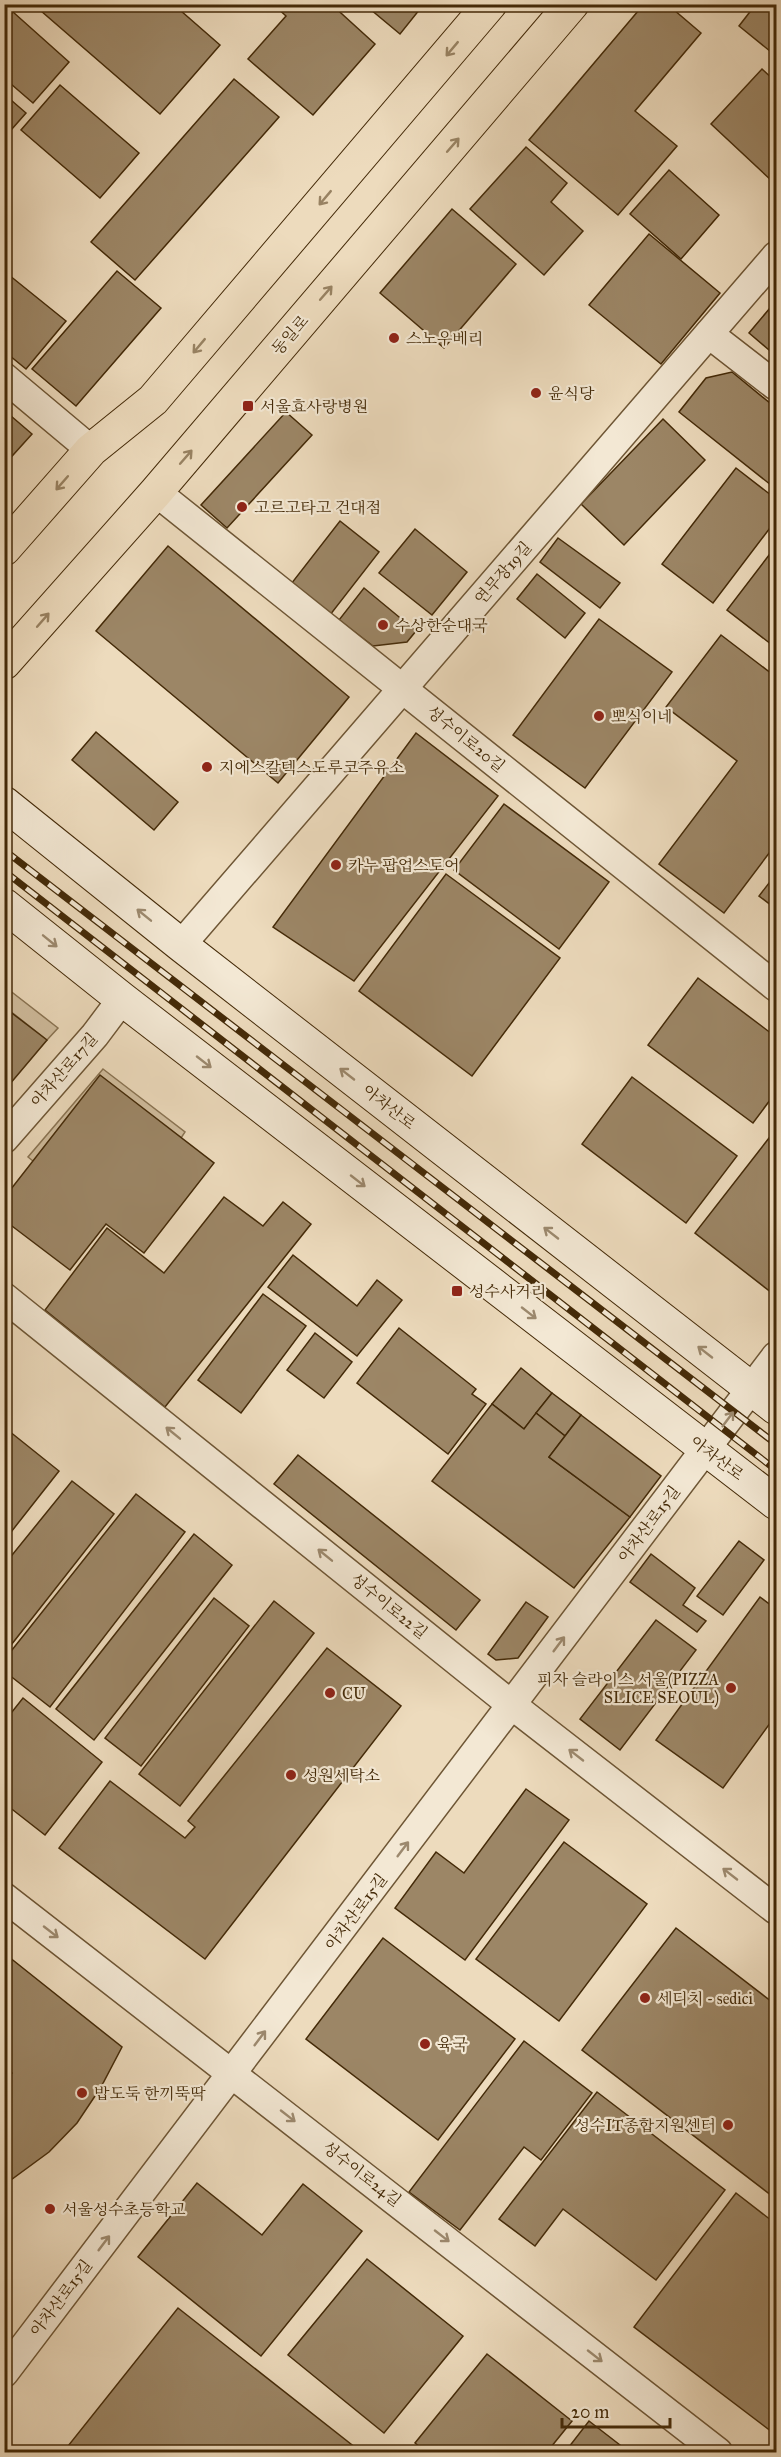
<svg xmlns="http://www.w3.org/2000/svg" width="781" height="2457" font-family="'IM FELL Great Primer','Noto Serif KR',serif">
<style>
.green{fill:#d0bd9e;stroke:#8a7453;stroke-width:1.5}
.building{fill:#9c8666;stroke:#442a08;stroke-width:1.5}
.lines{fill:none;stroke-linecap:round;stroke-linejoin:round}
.street-casing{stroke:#6e5635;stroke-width:31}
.secondary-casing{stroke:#442a08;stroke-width:35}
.primary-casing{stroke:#442a08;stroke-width:35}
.street{stroke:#f3e8d4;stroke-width:28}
.secondary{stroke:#f3e8d4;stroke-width:33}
.primary{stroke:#eddbbd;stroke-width:33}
.rail-casing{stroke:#442a08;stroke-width:7}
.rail{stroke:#f3e8d4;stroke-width:4.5;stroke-dasharray:14;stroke-linecap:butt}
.oneway{stroke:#988262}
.oneway2{stroke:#9c896e}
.poi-dot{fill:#8f2418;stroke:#f3e8d4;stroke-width:2}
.labels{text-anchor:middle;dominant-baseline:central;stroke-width:4.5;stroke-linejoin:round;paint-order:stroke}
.street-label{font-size:16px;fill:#442a08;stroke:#f3e8d4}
.poi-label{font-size:16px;fill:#442a08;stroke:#f3e8d4;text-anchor:start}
</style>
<rect width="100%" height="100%" fill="#eddbbd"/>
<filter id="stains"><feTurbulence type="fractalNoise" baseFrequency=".00333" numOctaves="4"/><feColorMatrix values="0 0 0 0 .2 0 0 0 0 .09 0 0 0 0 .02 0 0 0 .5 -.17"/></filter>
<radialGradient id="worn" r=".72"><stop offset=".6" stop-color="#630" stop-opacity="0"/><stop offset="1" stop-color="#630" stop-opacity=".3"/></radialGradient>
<g class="green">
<polygon points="4,986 58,1028 47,1040 5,1007"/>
<polygon points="103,1069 185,1132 181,1138 33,1161 28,1157"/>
</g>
<g class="building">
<polygon points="33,4 173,4 220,45 160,114"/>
<polygon points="273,4 331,4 375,44 313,115 248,59 286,16"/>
<polygon points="364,4 424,4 400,34"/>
<polygon points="644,4 667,4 701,33 635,111 677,146 618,215 529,140"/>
<polygon points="756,4 776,4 776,56 739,26"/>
<polygon points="13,12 69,62 33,103 4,78 4,21"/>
<polygon points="762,69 776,82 776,178 773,182 711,124"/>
<polygon points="234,79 279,117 135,280 91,242"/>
<polygon points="60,85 139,153 100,198 21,130"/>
<polygon points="4,94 26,113 4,138"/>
<polygon points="526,147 567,183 551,202 583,231 544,275 470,209"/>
<polygon points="669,170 719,215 681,259 630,214"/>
<polygon points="452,209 516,264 444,348 380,293"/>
<polygon points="649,234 720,293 661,364 589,305"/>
<polygon points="4,271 66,321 26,369 4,351"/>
<polygon points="117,271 161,308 76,406 32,369"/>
<polygon points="775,302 776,303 776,356 749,333"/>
<polygon points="732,372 776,408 776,489 679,412 706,378"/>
<polygon points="4,410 32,434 4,465"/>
<polygon points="286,412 312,435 227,528 201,505"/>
<polygon points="663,419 705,460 624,545 581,504"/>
<polygon points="736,468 776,499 776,520 713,603 662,564"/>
<polygon points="340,521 379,552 330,615 291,584"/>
<polygon points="415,529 467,572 432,615 379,573"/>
<polygon points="558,538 620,583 600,608 540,562"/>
<polygon points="168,546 349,697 278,783 96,631"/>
<polygon points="776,546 776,648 727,610"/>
<polygon points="537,574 585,613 565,638 517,599"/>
<polygon points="364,588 416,631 407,642 373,646 339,620"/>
<polygon points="599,619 672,672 585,788 513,735"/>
<polygon points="721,635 776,677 776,844 724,913 659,864 737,761 666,707"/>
<polygon points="96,732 178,802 154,830 72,760"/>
<polygon points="416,733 498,796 354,981 273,927"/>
<polygon points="504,804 609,882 559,949 454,870"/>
<polygon points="446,874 560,958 472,1076 359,991"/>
<polygon points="776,874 776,909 759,896"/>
<polygon points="698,978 776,1037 776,1092 753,1123 648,1045"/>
<polygon points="4,1007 47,1040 4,1091"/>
<polygon points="100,1075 214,1163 144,1253 106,1224 70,1270 4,1220 4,1198"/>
<polygon points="632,1077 737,1156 686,1223 582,1144"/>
<polygon points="776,1129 776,1288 772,1293 695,1233"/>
<polygon points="224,1197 263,1226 283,1202 311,1224 165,1407 45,1310 107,1228 164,1273"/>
<polygon points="293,1255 357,1306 377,1280 402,1300 357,1356 268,1287"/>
<polygon points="263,1294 306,1326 241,1413 198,1380"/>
<polygon points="399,1328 476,1389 472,1394 486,1404 448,1454 357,1383"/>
<polygon points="315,1333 352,1362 324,1398 287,1370"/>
<polygon points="521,1368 552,1393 524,1429 492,1404"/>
<polygon points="552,1393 581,1415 565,1436 536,1413"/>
<polygon points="492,1404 524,1429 536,1413 565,1436 549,1457 630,1517 574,1588 432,1481"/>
<polygon points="581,1415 661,1476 630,1517 549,1457"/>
<polygon points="4,1427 59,1471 4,1541"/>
<polygon points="298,1455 480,1600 456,1630 274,1484"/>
<polygon points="72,1481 114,1514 4,1654 4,1565"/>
<polygon points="136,1494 185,1532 50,1707 4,1671 4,1660"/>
<polygon points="194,1534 232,1565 94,1740 56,1709"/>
<polygon points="739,1541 764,1560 723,1615 697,1596"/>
<polygon points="651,1554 695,1588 683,1605 706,1621 697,1632 630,1582"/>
<polygon points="760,1597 776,1609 776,1715 723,1788 656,1740"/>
<polygon points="214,1598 249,1626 141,1766 105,1738"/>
<polygon points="274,1601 314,1633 180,1806 139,1774"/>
<polygon points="526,1602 548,1617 518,1658 496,1660 488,1654"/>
<polygon points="656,1620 696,1650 620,1750 580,1719"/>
<polygon points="327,1648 401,1706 205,1959 59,1848 110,1781 185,1838 195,1827 188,1821"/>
<polygon points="23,1698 102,1762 45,1835 4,1803 4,1722"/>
<polygon points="526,1789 569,1820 465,1960 395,1908 436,1852 464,1873"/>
<polygon points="564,1842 647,1904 559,2021 476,1959"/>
<polygon points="676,1928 776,2005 776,2199 582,2050"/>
<polygon points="383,1938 515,2039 438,2140 306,2039"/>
<polygon points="4,1953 122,2047 101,2087 77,2123 49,2152 4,2185 4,2080 12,2073 4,2067"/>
<polygon points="524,2041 592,2093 541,2160 524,2147 460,2230 409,2192"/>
<polygon points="597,2092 725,2190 656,2280 563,2209 535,2246 499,2219"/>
<polygon points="197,2183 262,2235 303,2184 362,2231 261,2356 138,2257"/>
<polygon points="736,2193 776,2224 776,2435 634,2327"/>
<polygon points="367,2259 463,2336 384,2433 288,2355"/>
<polygon points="178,2308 361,2452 76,2452 68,2446"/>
<polygon points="487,2354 572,2421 547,2452 426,2452 415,2443"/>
<polygon points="589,2421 629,2452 565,2452"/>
</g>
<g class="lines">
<defs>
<g id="street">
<polyline points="709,334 776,386"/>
<polyline points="4,377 91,450"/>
<polyline points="156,492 776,987"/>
<polyline points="181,945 776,256"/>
<polyline points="4,1139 95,1035 122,999"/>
<polyline points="4,1297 513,1706 776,1910"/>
<polyline points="4,1897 718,2452"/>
<polyline points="4,2373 776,1356"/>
</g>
<g id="secondary">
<polyline points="4,803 181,945 776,1408"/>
<polyline points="4,905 122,999 776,1503"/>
</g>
<g id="primary">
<polyline points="4,549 91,450 153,400 490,4"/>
<polyline points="4,663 156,492 572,4"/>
</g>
</defs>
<use href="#street" class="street-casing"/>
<use href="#secondary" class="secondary-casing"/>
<use href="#primary" class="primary-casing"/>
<use href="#street" class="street"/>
<use href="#secondary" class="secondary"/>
<use href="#primary" class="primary"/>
<defs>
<g id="rail">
<polyline points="4,850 776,1444"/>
<polyline points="4,871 776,1470"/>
</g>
</defs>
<use href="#rail" class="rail-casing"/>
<use href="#rail" class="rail"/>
</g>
<defs><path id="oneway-shaft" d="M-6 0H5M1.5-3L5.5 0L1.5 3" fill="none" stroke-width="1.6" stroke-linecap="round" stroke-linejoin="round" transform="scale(1.5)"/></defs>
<g class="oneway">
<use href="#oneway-shaft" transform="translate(452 49) rotate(130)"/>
<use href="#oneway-shaft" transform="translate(453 145) rotate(-49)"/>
<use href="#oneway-shaft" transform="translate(325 198) rotate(130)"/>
<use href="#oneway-shaft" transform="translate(326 293) rotate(-49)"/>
<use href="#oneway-shaft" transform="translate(199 346) rotate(130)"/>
<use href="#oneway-shaft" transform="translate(186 457) rotate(-49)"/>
<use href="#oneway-shaft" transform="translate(62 483) rotate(131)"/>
<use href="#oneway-shaft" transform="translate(43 620) rotate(-49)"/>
</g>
<g class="oneway2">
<use href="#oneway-shaft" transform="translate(144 915) rotate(-141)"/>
<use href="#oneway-shaft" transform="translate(50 941) rotate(39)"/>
<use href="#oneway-shaft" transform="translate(204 1062) rotate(38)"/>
<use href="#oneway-shaft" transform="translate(347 1074) rotate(-142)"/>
<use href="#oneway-shaft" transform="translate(358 1181) rotate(38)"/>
<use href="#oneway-shaft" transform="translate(551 1233) rotate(-142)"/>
<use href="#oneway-shaft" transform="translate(529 1313) rotate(38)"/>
<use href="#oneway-shaft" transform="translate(705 1352) rotate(-142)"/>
<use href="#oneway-shaft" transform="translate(728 1419) rotate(-53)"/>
<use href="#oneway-shaft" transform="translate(173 1433) rotate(-141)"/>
<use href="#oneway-shaft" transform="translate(325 1555) rotate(-141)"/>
<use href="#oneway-shaft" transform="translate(559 1644) rotate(-53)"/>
<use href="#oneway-shaft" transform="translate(576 1755) rotate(-142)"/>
<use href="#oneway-shaft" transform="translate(403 1849) rotate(-53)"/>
<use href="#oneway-shaft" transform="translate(730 1874) rotate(-142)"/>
<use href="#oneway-shaft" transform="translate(51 1932) rotate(38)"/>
<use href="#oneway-shaft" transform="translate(260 2038) rotate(-53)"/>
<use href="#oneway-shaft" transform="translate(288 2116) rotate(38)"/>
<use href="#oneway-shaft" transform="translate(442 2236) rotate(38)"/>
<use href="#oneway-shaft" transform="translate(104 2243) rotate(-53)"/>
<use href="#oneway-shaft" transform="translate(595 2356) rotate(38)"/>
</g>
<g class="poi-dot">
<circle cx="394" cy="338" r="6"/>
<circle cx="536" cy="393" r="6"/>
<rect x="242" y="400" width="12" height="12" rx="3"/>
<circle cx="242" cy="507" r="6"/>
<circle cx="383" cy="625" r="6"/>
<circle cx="599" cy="716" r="6"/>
<circle cx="207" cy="767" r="6"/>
<circle cx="336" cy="865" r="6"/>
<rect x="451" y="1285" width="12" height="12" rx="3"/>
<circle cx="731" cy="1688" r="6"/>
<circle cx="330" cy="1693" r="6"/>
<circle cx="291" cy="1775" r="6"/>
<circle cx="645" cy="1998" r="6"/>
<circle cx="425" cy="2044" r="6"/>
<circle cx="82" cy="2093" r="6"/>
<circle cx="728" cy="2125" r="6"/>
<circle cx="50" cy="2209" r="6"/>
</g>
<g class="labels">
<g class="street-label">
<text transform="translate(290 335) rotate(-49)">동일로</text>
<text transform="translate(503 573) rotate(-49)">연무장19길</text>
<text transform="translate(466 739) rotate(39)">성수이로20길</text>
<text transform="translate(64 1070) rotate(-49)">아차산로17길</text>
<text transform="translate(389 1107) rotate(38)">아차산로</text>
<text transform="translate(717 1458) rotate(37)">아차산로</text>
<text transform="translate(649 1524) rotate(-53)">아차산로15길</text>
<text transform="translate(389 1606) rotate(39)">성수이로22길</text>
<text transform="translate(356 1912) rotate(-53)">아차산로15길</text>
<text transform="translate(362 2174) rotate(38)">성수이로24길</text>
<text transform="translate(61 2298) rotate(-53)">아차산로15길</text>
</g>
<g class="poi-label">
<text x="406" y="338">스노우베리</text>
<text x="548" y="393">윤식당</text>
<text x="260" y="406">서울효사랑병원</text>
<text x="254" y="507">고르고타고 건대점</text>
<text x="395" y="625">수상한순대국</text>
<text x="611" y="716">뽀식이네</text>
<text x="219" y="767">지에스칼텍스도루코주유소</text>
<text x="348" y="865">카누 팝업스토어</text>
<text x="469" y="1291">성수사거리</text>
<text x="719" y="1679" text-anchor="end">피자 슬라이스 서울(PIZZA<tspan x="719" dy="18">SLICE SEOUL)</tspan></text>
<text x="342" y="1693">CU</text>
<text x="303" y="1775">성원세탁소</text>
<text x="657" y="1998">세디치 - sedici</text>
<text x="437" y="2044">육국</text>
<text x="94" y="2093">밥도둑 한끼뚝딱</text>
<text x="716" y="2125" text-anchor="end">성수IT종합지원센터</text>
<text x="62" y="2209">서울성수초등학교</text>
</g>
</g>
<rect width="781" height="2457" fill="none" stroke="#eddbbd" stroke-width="24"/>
<rect x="6" y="6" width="769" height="2445" fill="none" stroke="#442a08" stroke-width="3"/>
<rect x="12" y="12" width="757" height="2433" fill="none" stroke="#442a08" stroke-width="1.5"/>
<path d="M562 2418v9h108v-9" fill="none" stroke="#442a08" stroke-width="3"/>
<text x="571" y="2418" font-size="18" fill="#442a08" stroke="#f3e8d4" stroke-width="4.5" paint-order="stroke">20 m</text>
<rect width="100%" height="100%" filter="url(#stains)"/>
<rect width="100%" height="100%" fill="url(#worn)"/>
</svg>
